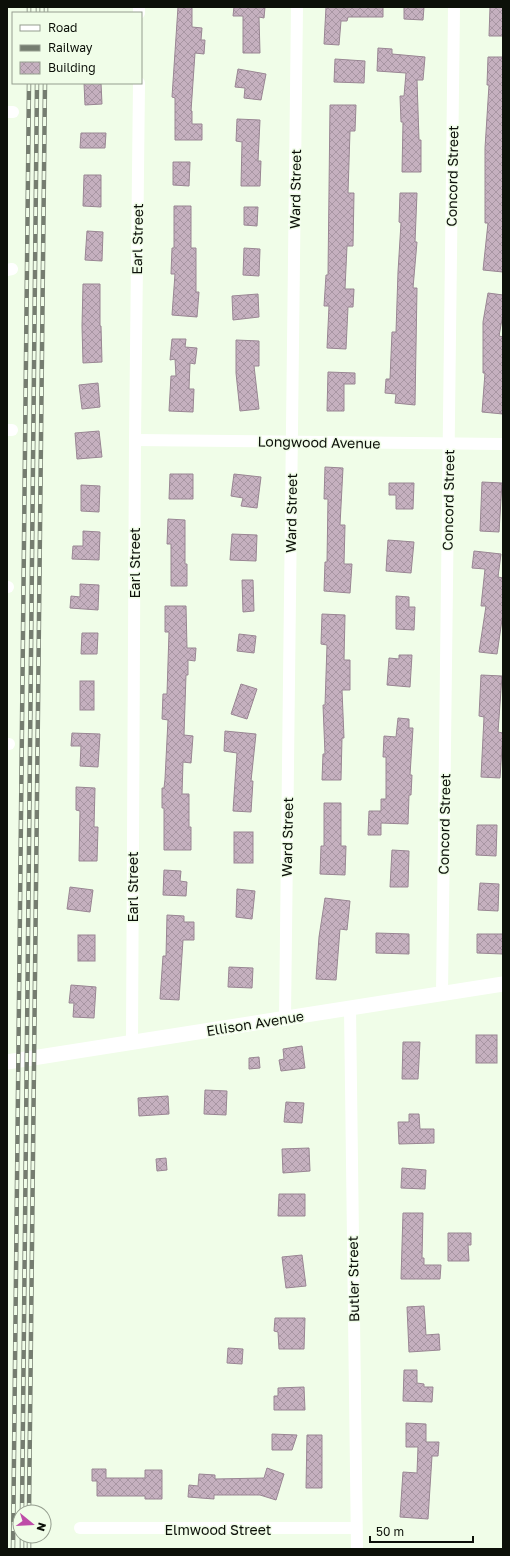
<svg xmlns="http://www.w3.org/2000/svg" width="510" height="1556" font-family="'Golos Text',sans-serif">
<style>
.building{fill:url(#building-cross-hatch);stroke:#998693}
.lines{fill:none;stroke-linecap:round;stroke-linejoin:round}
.minor{stroke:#fff;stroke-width:12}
.tertiary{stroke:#fff;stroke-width:15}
.rail-casing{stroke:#757d70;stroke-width:4.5}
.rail{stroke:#f0fde8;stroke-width:3;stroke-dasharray:9;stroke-linecap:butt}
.labels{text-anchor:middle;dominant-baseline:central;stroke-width:3;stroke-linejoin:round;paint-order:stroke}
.street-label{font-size:14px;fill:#0c1009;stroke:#f0fde8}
</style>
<defs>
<pattern id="building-cross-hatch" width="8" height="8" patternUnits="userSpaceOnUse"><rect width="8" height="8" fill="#c5b0bf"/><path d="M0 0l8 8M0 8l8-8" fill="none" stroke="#a896a3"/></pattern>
</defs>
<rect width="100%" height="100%" fill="#f0fde8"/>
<g class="building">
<polygon points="178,7 192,7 192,27 202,28 201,40 205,40 204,54 195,53 191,111 192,111 192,124 202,124 202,140 175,140 175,98 172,97"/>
<polygon points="234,7 265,7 264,18 259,17 260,53 243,53 243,16 233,16"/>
<polygon points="326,7 383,7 383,17 348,17 347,21 341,21 339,45 324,44"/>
<polygon points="404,7 424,7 423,20 404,19"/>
<polygon points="490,7 503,7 503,36 489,36"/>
<polygon points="378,48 392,49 392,54 425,57 423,80 417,80 419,140 421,140 421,172 402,172 403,122 401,122 400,96 404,96 406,73 377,71"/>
<polygon points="488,57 503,57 503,272 483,270 488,223 485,223 485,148 489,85 487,85"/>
<polygon points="335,59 365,61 364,83 334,82"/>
<polygon points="238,69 266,74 261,100 244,98 245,88 235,87"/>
<polygon points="84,83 101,83 102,104 85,105"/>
<polygon points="330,105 356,105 355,131 350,131 348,193 354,193 353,246 347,246 345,289 354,289 353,307 348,307 346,349 327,348 329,306 324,306 326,275 328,275"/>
<polygon points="237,119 260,120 258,161 261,161 260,186 241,186 242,142 236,141"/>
<polygon points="81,133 106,133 105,148 80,148"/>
<polygon points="173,162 190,162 189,186 173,185"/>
<polygon points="84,175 101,175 101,207 83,206"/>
<polygon points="400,193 417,193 415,242 417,242 413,288 417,288 415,405 395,403 396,394 385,393 386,379 390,379 392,332 396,332 398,272 401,223 399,222"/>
<polygon points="174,206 191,206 191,248 196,248 196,292 199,292 197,317 172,315 175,274 171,274 172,248 174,248"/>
<polygon points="244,207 258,207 257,226 244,225"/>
<polygon points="87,231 103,232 102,261 85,260"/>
<polygon points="244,248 260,249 259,276 243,275"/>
<polygon points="83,284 100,284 100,326 101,326 102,362 83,363 82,326"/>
<polygon points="488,293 503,295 503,314 499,336 503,337 503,414 482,412 485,373 483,373 483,322"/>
<polygon points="258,294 259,317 233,320 232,296"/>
<polygon points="172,339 186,339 185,347 197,348 195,364 190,363 189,389 194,389 193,412 169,411 171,376 176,376 175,359 170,360"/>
<polygon points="236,340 259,341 259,366 254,366 259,409 240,411 236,373"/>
<polygon points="328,372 355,373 355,384 344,384 344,411 327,411"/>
<polygon points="98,383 100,407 82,409 79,385"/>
<polygon points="99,431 102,457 77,459 75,433"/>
<polygon points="325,467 343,468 340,525 345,525 344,564 352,564 350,593 324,591 325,562 327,562 328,499 324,499"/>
<polygon points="170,474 193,474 193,499 169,499"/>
<polygon points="234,474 261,477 257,508 241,506 243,498 231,496"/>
<polygon points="482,482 502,483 499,532 480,531"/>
<polygon points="389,483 414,483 413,509 396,509 396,495 389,495"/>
<polygon points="81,485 100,486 99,512 81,511"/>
<polygon points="168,519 185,520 185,564 187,564 187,586 171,586 171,544 167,544"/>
<polygon points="83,531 100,532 99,560 72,559 73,546 83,546"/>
<polygon points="232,534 257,535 256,561 230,560"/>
<polygon points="388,540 414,542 411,573 386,571"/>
<polygon points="474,551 501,554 498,577 503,578 503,613 497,654 479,652 486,606 481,606 485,569 472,568"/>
<polygon points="242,580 253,580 254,611 243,612"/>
<polygon points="80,584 99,585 98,610 70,608 71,596 80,597"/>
<polygon points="396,596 409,597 409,607 415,607 414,630 396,629"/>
<polygon points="165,606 186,606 187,648 196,648 195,661 188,660 188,675 186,675 184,735 193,736 191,763 183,762 182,794 189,794 189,827 191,827 191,850 164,850 164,808 162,808 162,788 164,788 165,779 168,720 162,719 163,694 167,694 169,632 165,632"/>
<polygon points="322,614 345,615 344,660 350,660 350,690 342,690 344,738 342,738 341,780 322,780 323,754 325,754 323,705 325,705 327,645 321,644"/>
<polygon points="82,633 98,633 97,654 81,654"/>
<polygon points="239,634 256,636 254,653 237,651"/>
<polygon points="399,655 412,655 410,687 387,685 389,658 399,659"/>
<polygon points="481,675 502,676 498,732 503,733 500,778 481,777 484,717 479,716"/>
<rect x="80" y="681" width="14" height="29"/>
<polygon points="241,684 257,689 247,719 231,714"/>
<polygon points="398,718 409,719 409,728 413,728 410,775 412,775 411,795 409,795 408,824 381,823 381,835 368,835 369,811 381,811 381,799 386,799 386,757 383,757 384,736 396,737"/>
<polygon points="225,731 256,734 251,781 253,781 251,812 233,811 237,753 224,751"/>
<polygon points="72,733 100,734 98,767 80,766 81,746 71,746"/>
<polygon points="76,787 95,788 94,827 98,827 97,861 79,861 80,811 76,810"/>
<polygon points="324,803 341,803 341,846 346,846 345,875 320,874 321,846 324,846"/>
<polygon points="477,825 497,825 496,856 476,855"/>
<rect x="234" y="832" width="19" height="31"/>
<polygon points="392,850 409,851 408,887 390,887"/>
<polygon points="164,870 181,871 180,881 187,882 186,896 163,895"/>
<polygon points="480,883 499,884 498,911 478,910"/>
<polygon points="70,887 93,890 90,912 67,909"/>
<polygon points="237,889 255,891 252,919 236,917"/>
<polygon points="325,898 350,901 347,930 340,929 336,980 316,979 319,937"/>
<polygon points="167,915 184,916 184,922 194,922 194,940 183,940 179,1000 160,999 163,956 166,956"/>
<polygon points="376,933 409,934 409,954 376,953"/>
<polygon points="477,934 503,934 503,954 477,953"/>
<rect x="78" y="935" width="17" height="26"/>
<polygon points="229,967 253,968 252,988 228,987"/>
<polygon points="71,985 96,987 94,1018 73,1017 74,1003 69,1003"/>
<rect x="476" y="1035" width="21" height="28"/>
<polygon points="403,1042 420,1042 418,1079 402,1079"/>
<polygon points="302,1046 305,1068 281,1071 279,1060 284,1059 283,1049"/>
<polygon points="259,1057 260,1068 249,1069 249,1058"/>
<polygon points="205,1090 227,1091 226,1115 204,1114"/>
<polygon points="168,1096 169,1114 139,1116 138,1098"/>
<polygon points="286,1102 304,1103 302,1123 284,1122"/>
<polygon points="409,1114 419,1114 420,1129 434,1129 434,1143 399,1144 398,1122 409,1122"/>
<polygon points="309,1148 310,1171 283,1173 282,1149"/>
<polygon points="166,1158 167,1170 157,1171 156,1159"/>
<polygon points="402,1168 426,1170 425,1189 401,1188"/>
<polygon points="279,1194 305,1194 305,1216 278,1216"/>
<polygon points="403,1213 423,1213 422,1258 424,1258 424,1265 441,1265 440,1279 401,1279"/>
<polygon points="448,1233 471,1233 471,1245 468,1245 469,1261 448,1261"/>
<polygon points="302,1255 306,1286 286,1288 282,1257"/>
<polygon points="424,1306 426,1335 439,1334 440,1350 409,1352 407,1307"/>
<polygon points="275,1318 305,1318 304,1349 279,1349 278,1332 274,1331"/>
<polygon points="228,1348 243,1349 242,1364 227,1363"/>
<polygon points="404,1370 417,1370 417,1383 424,1384 424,1387 433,1387 432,1402 403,1401"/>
<polygon points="304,1387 305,1410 274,1410 274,1396 278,1396 278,1388"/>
<polygon points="406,1423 426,1424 426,1442 439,1442 438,1456 432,1456 428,1519 400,1517 403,1472 417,1473 418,1447 406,1447"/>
<polygon points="272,1434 297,1435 292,1450 272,1450"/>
<polygon points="307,1435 322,1435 322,1488 306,1488"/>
<polygon points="267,1468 284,1474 276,1500 260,1495 214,1495 214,1499 188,1497 189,1485 198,1486 199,1474 215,1475 215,1479 264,1478"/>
<polygon points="92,1469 106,1469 106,1478 145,1478 145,1470 162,1470 162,1499 145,1499 145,1496 97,1496 97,1481 92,1481"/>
</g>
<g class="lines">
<g class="minor">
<polyline points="139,13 139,7"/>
<polyline points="7,112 13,112"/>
<polyline points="7,270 12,269"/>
<polyline points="7,430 12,430"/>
<polyline points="135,440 503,444"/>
<polyline points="7,587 8,587"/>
<polyline points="7,744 9,744"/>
<polyline points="442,994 454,7"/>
<polyline points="350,1008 357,1549"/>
<polyline points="285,1018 297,7"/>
<polyline points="132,1043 135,440 139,83"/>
<polyline points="80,1528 356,1528"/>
</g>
<polyline class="tertiary" points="7,1062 503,984"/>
<defs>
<g id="rail">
<polyline points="29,13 29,7"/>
<polyline points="38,13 38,7"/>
<polyline points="46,13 46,7"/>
<polyline points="22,1512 37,83"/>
<polyline points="29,1512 45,83"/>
<polyline points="13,1549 29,83"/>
<polyline points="22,1549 22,1536"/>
<polyline points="29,1549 29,1536"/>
</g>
</defs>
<use href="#rail" class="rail-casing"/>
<use href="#rail" class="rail"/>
</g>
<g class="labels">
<g class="street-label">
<text transform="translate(452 176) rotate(-89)">Concord Street</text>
<text transform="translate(295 189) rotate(-89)">Ward Street</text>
<text transform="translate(137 239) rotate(-89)">Earl Street</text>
<text transform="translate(319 442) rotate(1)">Longwood Avenue</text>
<text transform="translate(448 500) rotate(-89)">Concord Street</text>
<text transform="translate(291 513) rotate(-89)">Ward Street</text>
<text transform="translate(134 563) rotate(-90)">Earl Street</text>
<text transform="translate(444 824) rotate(-89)">Concord Street</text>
<text transform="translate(287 837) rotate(-89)">Ward Street</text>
<text transform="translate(132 887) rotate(-90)">Earl Street</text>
<text transform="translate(255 1023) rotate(-9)">Ellison Avenue</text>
<text transform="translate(353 1279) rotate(-91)">Butler Street</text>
<text x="218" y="1529">Elmwood Street</text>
</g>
</g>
<rect width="510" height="1556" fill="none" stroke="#0c1009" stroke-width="16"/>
<rect x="12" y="12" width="130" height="72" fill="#f0fde8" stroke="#959e8f"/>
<rect x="20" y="25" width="20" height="6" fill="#ffffff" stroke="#959e8f"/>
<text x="48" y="32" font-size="12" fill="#0c1009">Road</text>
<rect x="20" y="45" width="20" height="6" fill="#757d70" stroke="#959e8f"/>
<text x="48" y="52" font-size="12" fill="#0c1009">Railway</text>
<rect x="20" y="62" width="20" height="12" fill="url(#building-cross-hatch)" stroke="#959e8f"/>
<text x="48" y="72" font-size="12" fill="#0c1009">Building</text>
<g transform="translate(32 1524) rotate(108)"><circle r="19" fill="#f0fde8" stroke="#959e8f"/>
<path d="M0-3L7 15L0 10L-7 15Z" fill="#be4ca8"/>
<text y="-6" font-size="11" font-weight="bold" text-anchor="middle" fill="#0c1009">N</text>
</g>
<path d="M370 1536v6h103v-6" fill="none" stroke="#0c1009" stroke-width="2"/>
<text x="376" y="1536" font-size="12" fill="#0c1009" stroke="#f0fde8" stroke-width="3" paint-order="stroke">50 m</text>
</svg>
